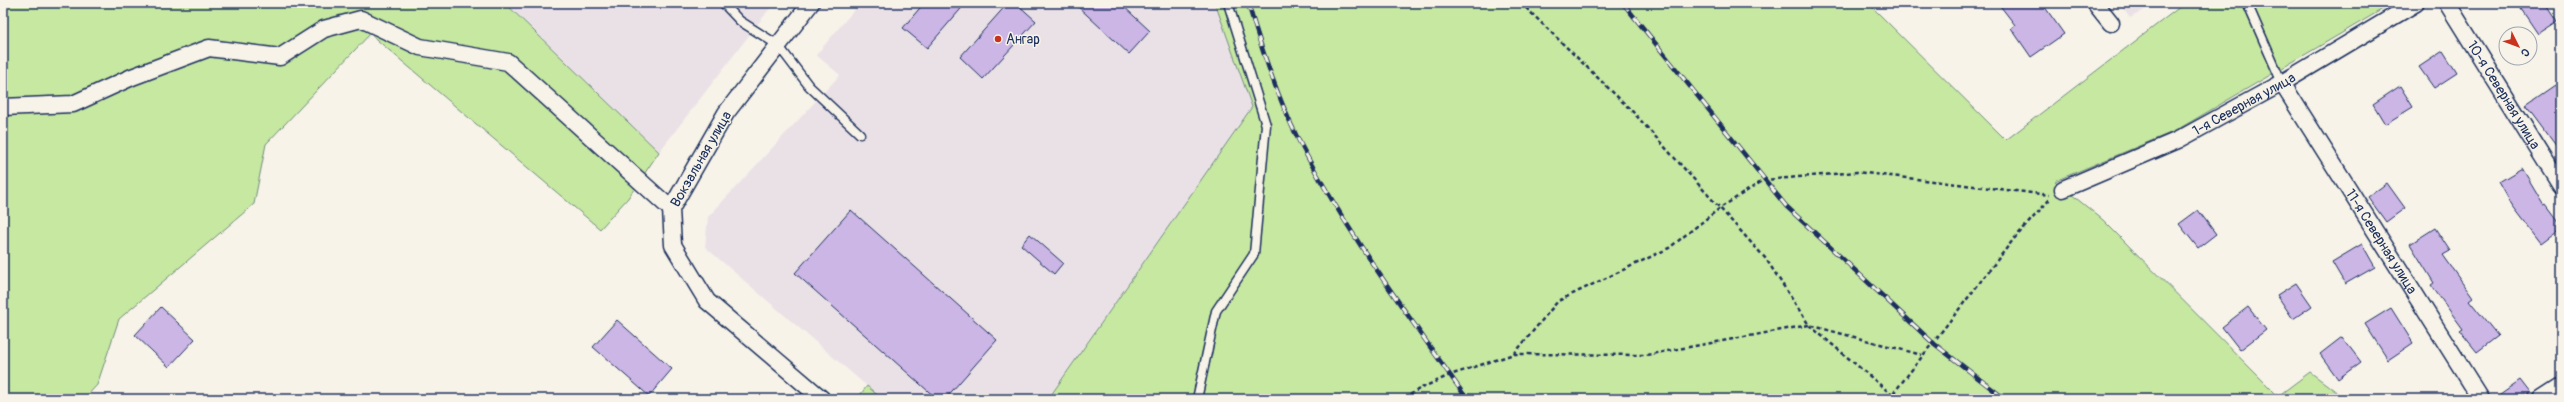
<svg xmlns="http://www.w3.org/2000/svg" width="2564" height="402" font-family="Pangolin,sans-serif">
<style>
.built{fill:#eae1e7}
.green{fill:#c7e8a1;stroke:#718c80}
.building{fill:#cbb6e6;stroke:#1b2f5e}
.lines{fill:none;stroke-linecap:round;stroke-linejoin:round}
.lane-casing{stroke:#1b2f5e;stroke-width:11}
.street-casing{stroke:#1b2f5e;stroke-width:19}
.path{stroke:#1b2f5e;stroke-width:2.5;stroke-dasharray:4 3;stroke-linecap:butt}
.lane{stroke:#f7f3e8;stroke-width:8}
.street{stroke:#f7f3e8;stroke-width:16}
.rail-casing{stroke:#1b2f5e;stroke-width:4.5}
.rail{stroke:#f7f3e8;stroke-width:3;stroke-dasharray:9;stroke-linecap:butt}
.poi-dot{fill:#c8321e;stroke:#f7f3e8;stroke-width:1.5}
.labels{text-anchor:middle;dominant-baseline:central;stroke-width:3;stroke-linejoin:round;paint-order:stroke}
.poi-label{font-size:14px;fill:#1b2f5e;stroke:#f7f3e8;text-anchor:start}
.street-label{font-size:14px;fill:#1b2f5e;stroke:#f7f3e8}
</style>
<rect width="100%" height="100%" fill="#f7f3e8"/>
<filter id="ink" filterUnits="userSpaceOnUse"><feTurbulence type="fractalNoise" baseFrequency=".025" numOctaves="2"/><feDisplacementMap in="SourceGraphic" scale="8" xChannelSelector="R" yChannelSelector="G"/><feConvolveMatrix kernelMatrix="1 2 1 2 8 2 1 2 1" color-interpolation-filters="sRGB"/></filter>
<g filter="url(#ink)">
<g class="built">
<polygon points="505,3 774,3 659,152"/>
<polygon points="860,3 1215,3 1252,107 1051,394 1051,399 882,399 705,247 708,217 840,75 816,55"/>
<polygon points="2119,3 2157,3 2130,18"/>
</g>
<g class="green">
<polygon points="3,3 505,3 659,152 628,198 600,229 370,34 266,144 254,204 119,319 97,385 84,399 3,399"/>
<polygon points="1215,3 1868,3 2006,140 2185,3 2393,3 2175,131 2055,181 2103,220 2278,396 2310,372 2346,399 1051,399 1051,395 1252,107"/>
<polygon points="867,386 882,399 857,399"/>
</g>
<g class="building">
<polygon points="924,3 966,3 927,48 903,28"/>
<polygon points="1008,3 1016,3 1036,21 983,79 960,57"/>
<polygon points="1074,3 1120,3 1150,31 1129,54"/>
<polygon points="1998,3 2042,3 2064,34 2031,57 2011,28 2015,25"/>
<polygon points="2517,3 2546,3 2558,21 2538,34"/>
<polygon points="2443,51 2457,73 2434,88 2419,67"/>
<polygon points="2555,85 2561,93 2561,152 2526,105"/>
<polygon points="2400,86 2413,107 2385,124 2373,104"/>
<polygon points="2522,168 2544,205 2546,204 2561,224 2561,228 2541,243 2512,205 2499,182"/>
<polygon points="2387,183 2405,208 2386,222 2368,197"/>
<polygon points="851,210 997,340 945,399 937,399 795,273"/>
<polygon points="2198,210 2216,234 2198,248 2179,224"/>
<polygon points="2435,228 2450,251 2443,255 2473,297 2469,300 2498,336 2477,352 2460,331 2463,329 2431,285 2434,283 2410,244"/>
<polygon points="1030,234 1063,263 1054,274 1021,245"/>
<polygon points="2362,244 2375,267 2345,284 2332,262"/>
<polygon points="2296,283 2312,306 2293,319 2277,295"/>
<polygon points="161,307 195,339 169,367 135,335"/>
<polygon points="2248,307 2266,330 2240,350 2222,327"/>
<polygon points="2391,308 2413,343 2388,360 2365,324"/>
<polygon points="617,320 672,369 649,396 593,347"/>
<polygon points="2342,337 2361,362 2338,379 2320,354"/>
<polygon points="2520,380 2530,393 2521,399 2493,399"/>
</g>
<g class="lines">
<defs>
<g id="lane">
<polyline points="723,3 740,21 778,45 809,86 860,134"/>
<polyline points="2247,3 2282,83"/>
<polyline points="1197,399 1216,311 1254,254 1266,125 1228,3"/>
</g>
<g id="street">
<polyline points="811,3 726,113 671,209 673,245 707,301 822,399"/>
<polyline points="2095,3 2111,23"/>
<path id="s1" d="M2447 3 2561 186"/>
<path id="s2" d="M2282 83 2481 399"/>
<polyline points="3,107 73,104 132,77 209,48 280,57 324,29 361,19 420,47 508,62 671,209"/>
<path id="s3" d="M2063 189 2178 140 2282 83 2416 3"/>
<polyline points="2541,399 2561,386"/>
</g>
</defs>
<use href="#lane" class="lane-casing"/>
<use href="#street" class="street-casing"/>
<g class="path">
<polyline points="1521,3 1633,112 1766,259 1809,325 1897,399"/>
<polyline points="1514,354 1558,301 1669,248 1720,208 1764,180 1857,172 2049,195"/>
<polyline points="1404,399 1419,389 1450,375 1514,354 1646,355 1809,325 1922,355"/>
<polyline points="1889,399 2013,240 2050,199"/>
</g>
<use href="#lane" class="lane"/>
<use href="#street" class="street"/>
<defs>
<g id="rail">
<path d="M1248 3C1262 51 1278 100 1301 145 1348 234 1409 317 1467 399"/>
<polyline points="1623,3 1786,206 1932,342 2005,399"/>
</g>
</defs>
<use href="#rail" class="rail-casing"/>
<use href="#rail" class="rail"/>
</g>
</g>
<circle class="poi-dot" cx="998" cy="39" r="4"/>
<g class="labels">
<g class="poi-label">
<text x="1006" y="39">Ангар</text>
</g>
<g class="street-label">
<text stroke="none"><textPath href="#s1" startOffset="108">10-я Северная улица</textPath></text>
<text stroke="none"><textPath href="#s3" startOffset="200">1-я Северная улица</textPath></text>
<text transform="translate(701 159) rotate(-60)">Вокзальная улица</text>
<text stroke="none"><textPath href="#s2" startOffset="187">11-я Северная улица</textPath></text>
</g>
</g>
<rect width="2564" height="402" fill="none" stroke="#f7f3e8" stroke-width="16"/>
<rect x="8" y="8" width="2548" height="386" fill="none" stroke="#1b2f5e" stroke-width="1.5" filter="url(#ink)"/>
<g transform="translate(2518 46) rotate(132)"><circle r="19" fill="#f7f3e8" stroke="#9fa5b1"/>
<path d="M0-3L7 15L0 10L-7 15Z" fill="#c8321e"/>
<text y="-6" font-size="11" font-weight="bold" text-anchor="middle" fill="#1b2f5e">С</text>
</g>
</svg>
